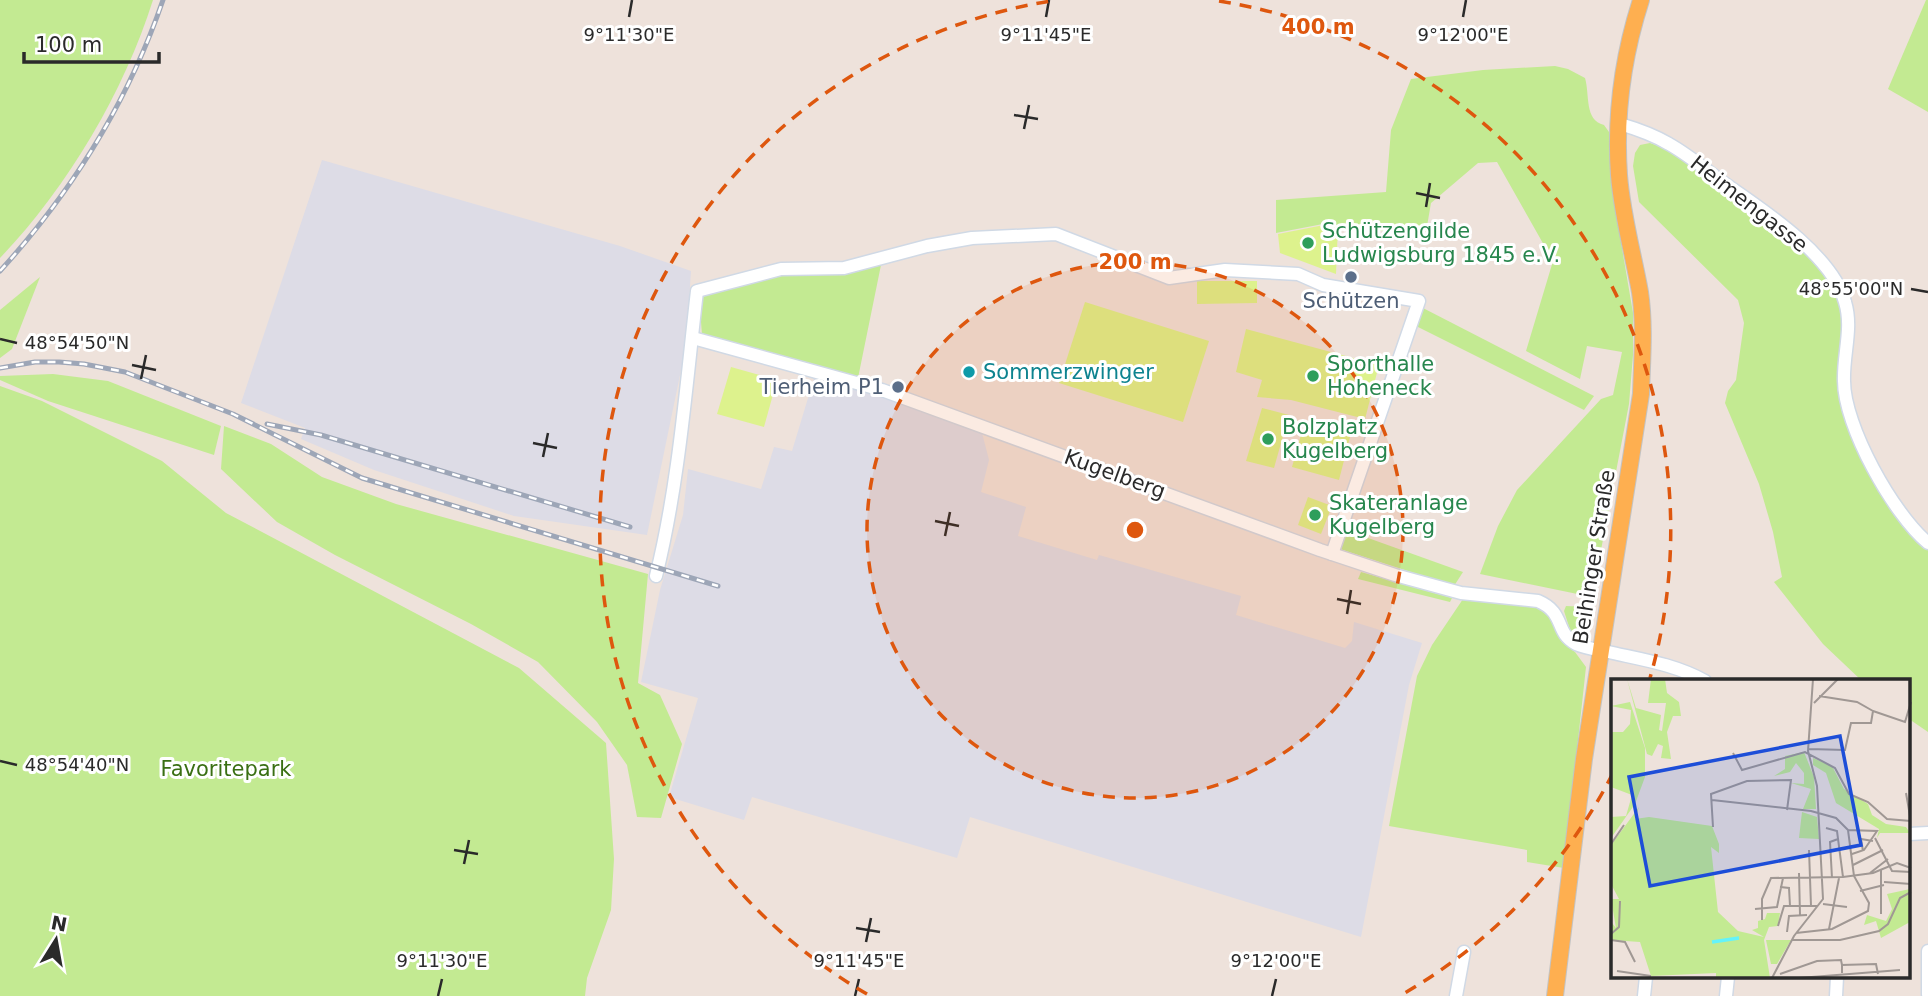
<svg xmlns="http://www.w3.org/2000/svg" width="1928" height="996" font-family="'DejaVu Sans',sans-serif">
<style>
.industrial{fill:#dddce6}
.green{fill:#c3ea92}
.pitch{fill:#ddf28d}
.lines{fill:none;stroke-linecap:round;stroke-linejoin:round}
.minor-casing{stroke:#d0d9e5;stroke-width:15}
.major-casing{stroke:#c3c3c3;stroke-width:18}
.minor{stroke:#fff;stroke-width:12}
.major{stroke:#feaf50;stroke-width:16}
.rail-casing{stroke:#9da6b7;stroke-width:5}
.rail{stroke:#fff;stroke-width:2.5;stroke-dasharray:8;stroke-linecap:butt}
.ticks{fill:none;stroke:#2a2a2a;stroke-width:2.5}
.ring{fill:none;stroke:#de570e;stroke-width:3.5;stroke-dasharray:12 9}
.leisure-dot{fill:#2e9e5b;stroke:#fff;stroke-width:2.5}
.service-dot{fill:#5c6f8a;stroke:#fff;stroke-width:2.5}
.culture-dot{fill:#0f9aa8;stroke:#fff;stroke-width:2.5}
.labels{text-anchor:middle;dominant-baseline:central;stroke-width:6;stroke-linejoin:round;paint-order:stroke}
.street-label{font-size:21px;fill:#2a2a2a;stroke:#fff}
.leisure-label{font-size:21px;fill:#27864d;stroke:#fff;text-anchor:start}
.service-label{font-size:21px;fill:#4e5e75;stroke:#fff}
.culture-label{font-size:21px;fill:#0d838f;stroke:#fff;text-anchor:start}
.park-label{font-size:21px;fill:#3a6f13;stroke:#fff}
.inset-river{fill:none;stroke:#64f3fa;stroke-width:3.5}
.inset-road{fill:none;stroke:#a09894;stroke-width:2}
.view{fill:#1d4ed8;fill-opacity:0.15;stroke:#1d4ed8;stroke-width:3.5}
.inset-edge{fill:none;stroke:#2a2a2a;stroke-width:3.5}
.ticks-label{font-size:18px;text-anchor:middle;fill:#2a2a2a;stroke:#fff;stroke-width:6;stroke-linejoin:round;paint-order:stroke}
.centre{fill:#de570e;stroke:#fff;stroke-width:3.5}
.ring-label{font-size:21px;text-anchor:middle;font-weight:bold;fill:#de570e;stroke:#fff;stroke-width:6;stroke-linejoin:round;paint-order:stroke}
</style>
<rect width="100%" height="100%" fill="#eee2db"/>
<g class="industrial">
<polygon points="322,160 620,246 691,271 686,346 647,535 514,516 374,470 301,439 305,428 241,403"/>
<polygon points="815,375 904,401 981,429 989,460 981,492 1026,507 1018,536 1097,560 1099,555 1241,596 1236,615 1345,648 1352,641 1354,622 1422,643 1409,685 1361,937 970,817 957,858 752,797 744,820 669,797 698,698 641,682 660,590 683,515 688,469 761,489 774,447 792,451"/>
</g>
<g class="green">
<path d="M0 0H153C124 92 67 188 0 258Z"/>
<polygon points="1926,0 1928,0 1928,112 1888,89"/>
<path d="M1555 66 1568 69 1585 78C1590 95 1584 120 1604 125L1609 132 1616 213 1633 313V355L1629 404 1592 597 1480 574 1498 526 1517 490 1601 399 1613 395 1622 352 1587 346 1580 379 1526 351 1553 261 1497 162 1478 163 1431 203 1426 232 1353 230 1341 226 1323 224 1276 233V200L1386 192 1391 130 1411 79 1483 70Z"/>
<polygon points="1650,143 1668,149 1804,250 1836,287 1846,323 1838,371 1851,428 1907,529 1928,550 1928,732 1909,719 1909,681 1862,681 1823,644 1774,582 1782,577 1773,532 1759,484 1725,403 1728,391 1736,380 1744,323 1738,300 1639,202 1633,166 1635,153 1640,145"/>
<polygon points="881,265 858,378 702,335 699,295 793,272 830,275"/>
<polygon points="40,277 12,349 0,358 0,310"/>
<polygon points="1421,307 1594,396 1584,410 1416,326"/>
<polygon points="53,374 108,381 221,426 214,455 48,401 0,380 0,376"/>
<polygon points="0,386 42,401 162,461 226,513 519,668 606,743 614,859 611,910 587,978 585,996 0,996"/>
<polygon points="224,426 271,444 322,477 396,504 648,574 638,683 660,695 682,744 661,818 637,817 627,765 597,722 538,662 471,624 335,555 277,522 221,469"/>
<polygon points="1343,529 1463,572 1454,586 1340,549"/>
<polygon points="1361,572 1452,598 1450,602 1358,579"/>
<polygon points="1463,599 1535,606 1549,615 1561,641 1575,652 1586,667 1564,868 1527,862 1527,850 1389,826 1417,676 1432,645"/>
<polygon points="1566,606 1589,607 1585,640 1572,636 1564,611"/>
</g>
<g class="pitch">
<polygon points="1324,225 1338,226 1336,274 1280,253 1278,234"/>
<polygon points="1197,281 1257,281 1257,303 1197,304"/>
<polygon points="1085,302 1209,341 1183,422 1059,383"/>
<polygon points="1246,329 1379,365 1365,419 1291,400 1257,397 1262,380 1236,372"/>
<polygon points="731,367 777,380 764,427 717,414"/>
<polygon points="1262,408 1289,415 1274,468 1246,461"/>
<polygon points="1304,424 1350,437 1339,480 1292,467"/>
<polygon points="1308,497 1332,506 1321,534 1298,525"/>
</g>
<g class="lines">
<defs>
<g id="minor">
<path d="M1620 124C1637 129 1654 135 1669 144 1687 154 1704 168 1721 181 1760 208 1832 254 1845 302 1853 328 1843 354 1844 381 1844 426 1893 514 1928 543"/>
<path d="M693 338 882 390 1320 550 1395 575 1461 593 1538 601C1566 613 1554 632 1576 644 1587 649 1600 650 1613 653 1645 660 1676 665 1705 681"/>
<path d="M656 576C679 483 686 386 697 291L781 269 844 268 927 246 972 238 1056 234 1169 278 1225 270 1298 274 1323 285 1419 301 1332 554"/>
<polyline points="1909,834 1928,833"/>
<polyline points="1928,951 1928,994"/>
<polyline points="1456,996 1464,952"/>
<polyline points="1644,996 1646,977"/>
<polyline points="1726,996 1728,977"/>
<polyline points="1836,996 1837,977"/>
</g>
<path id="major" d="M1555 996 1584 759 1641 394C1642 360 1645 326 1640 292 1633 253 1622 215 1619 175 1615 117 1623 56 1641 0"/>
</defs>
<use href="#minor" class="minor-casing"/>
<use href="#major" class="major-casing"/>
<use href="#minor" class="minor"/>
<use href="#major" class="major"/>
<defs>
<g id="rail">
<path d="M0 271C72 192 128 102 163 0"/>
<polyline points="0,368 35,362 59,362 84,364 125,372 233,414 362,478 718,586"/>
<polyline points="267,424 321,435 630,527"/>
</g>
</defs>
<use href="#rail" class="rail-casing"/>
<use href="#rail" class="rail"/>
</g>
<path class="ticks" d="M629 17 632 0M1046 17 1049 0M1463 17 1466 0M1014 115 1038 119M1024 129 1029 105M1416 193 1440 198M1426 207 1430 183M1911 289 1928 292M0 339 17 343M132 365 156 370M141 379 146 355M533 443 557 448M543 457 548 433M935 521 959 526M945 536 950 512M1337 599 1361 604M1347 614 1351 590M0 761 17 765M454 850 478 854M464 864 469 840M856 928 880 932M866 942 871 918M438 996 442 979M855 996 859 979M1272 996 1276 979"/>
<circle cx="1135" cy="530" r="268" fill="#de570e" fill-opacity=".12"/>
<g class="ring">
<circle cx="1135" cy="530" r="268"/>
<path d="M1613 773A536 536 0 0 1 1403 994M867 994A536 536 0 0 1 1051 1M1219 1A536 536 0 0 1 1650 678"/>
</g>
<g class="leisure-dot">
<circle cx="1308" cy="243" r="7"/>
<circle cx="1313" cy="376" r="7"/>
<circle cx="1268" cy="439" r="7"/>
<circle cx="1315" cy="515" r="7"/>
</g>
<g class="service-dot">
<circle cx="1351" cy="277" r="7"/>
<circle cx="898" cy="387" r="7"/>
</g>
<circle class="culture-dot" cx="969" cy="372" r="7"/>
<g class="labels">
<g class="street-label">
<text transform="translate(1749 204) rotate(38)">Heimengasse</text>
<text transform="translate(1115 474) rotate(20)">Kugelberg</text>
<text transform="translate(1594 557) rotate(-81)">Beihinger Straße</text>
</g>
<g class="leisure-label">
<text x="1322" y="231">Schützengilde<tspan x="1322" dy="24">Ludwigsburg 1845 e.V.</tspan></text>
<text x="1327" y="364">Sporthalle<tspan x="1327" dy="24">Hoheneck</tspan></text>
<text x="1282" y="427">Bolzplatz<tspan x="1282" dy="24">Kugelberg</tspan></text>
<text x="1329" y="503">Skateranlage<tspan x="1329" dy="24">Kugelberg</tspan></text>
</g>
<g class="service-label">
<text x="1351" y="301">Schützen</text>
<text x="884" y="387" text-anchor="end">Tierheim P1</text>
</g>
<g class="culture-label">
<text x="983" y="372">Sommerzwinger</text>
</g>
<g class="park-label">
<text x="226" y="769">Favoritepark</text>
</g>
</g>
<g transform="translate(1611 679)">
<rect width="299" height="299" fill="#eee2db"/>
<path d="M16 0 25 29 50 36 48 51 51 52 55 24H37L40 0H54L56 14 68 23 70 37H62L56 53 60 80 50 79 52 67 47 65 41 77 36 75ZM19 23 34 69V98L24 125 0 159V138L15 137 21 116 0 108V53H12L19 45 20 31 0 27ZM193 73 203 98 205 130H192L200 110 180 104 193 105V94L185 84 179 93 163 97 174 90V77ZM202 79 221 87 233 110 257 125 261 136 275 145 295 148 299 154H269L266 159 268 150 225 124 215 94 202 86ZM28 128 24 140 38 138 101 147 108 165V174L100 168 107 233 127 252 153 258 141 251 147 249V242L154 240 156 234H169L167 247 158 248 153 261 159 299H105V294L40 297 29 263 0 261 1 244 5 249 0 220H8L0 205V166ZM191 133 206 138 208 160 188 159ZM299 210V243L270 259 265 242 253 246 256 236 275 242 281 230 276 215ZM180 261 166 285H160L155 261Z" fill="#c3ea92"/>
<path class="inset-river" d="M101 263 128 259"/>
<path class="inset-road" d="M208 17 246 23 262 32M203 24 227 0M262 32 294 43 300 23M198 70 234 71 240 44H260L262 32M122 74 131 91 194 73 224 89 238 115 257 123 276 140 300 142M295 114 299 137M101 121 200 132 225 139 237 151 243 197 258 224 257 232 221 250 185 254M102 148 100 115 136 102 180 101 176 131M215 149 226 152 232 198M237 151 266 152 253 171 241 175M264 159 281 192 300 193M0 165 13 146M198 171 200 227M252 172 250 160 262 162M242 186 272 171M270 191V235M188 194 189 236M259 194 277 180M221 199 219 163 227 160M273 203 300 205M169 208 178 209 179 227M249 212 273 206M212 225 236 228M144 230 166 228 172 199M151 241V220L160 199 232 198 262 194 286 184 300 189M167 247 173 227H206M218 250 228 199M176 253 178 237 196 236M0 255 8 248 9 222M0 261 14 263 24 283M181 261H229L268 252 277 245 289 219 300 213M6 292 40 297M231 294V286L265 285 267 295M169 295 206 282 230 281 231 286M161 299 183 257 212 220 206 107 197 72 202 0M188 299 289 291"/>
<path class="view" d="M229 57 250 166 39 207 18 98Z"/>
<rect width="299" height="299" class="inset-edge"/>
</g>
<g class="ticks-label">
<text x="629" y="41">9°11'30"E</text>
<text x="1046" y="41">9°11'45"E</text>
<text x="1463" y="41">9°12'00"E</text>
<text x="1851" y="295">48°55'00"N</text>
<text x="77" y="349">48°54'50"N</text>
<text x="77" y="771">48°54'40"N</text>
<text x="442" y="967">9°11'30"E</text>
<text x="859" y="967">9°11'45"E</text>
<text x="1276" y="967">9°12'00"E</text>
</g>
<circle cx="1135" cy="530" r="10" class="centre"/>
<g class="ring-label">
<text x="1318" y="34">400 m</text>
<text x="1135" y="269">200 m</text>
</g>
<g transform="translate(56 940) rotate(11)" stroke="#ffffff" stroke-width="5" paint-order="stroke">
<path d="M0-5L12 26L0 18L-12 26Z" fill="#2a2a2a"/>
<text y="-10" font-size="19" font-weight="bold" text-anchor="middle" fill="#2a2a2a">N</text>
</g>
<path d="M24 52v10h135v-10" fill="none" stroke="#2a2a2a" stroke-width="3.5"/>
<text x="35" y="52" font-size="21" fill="#2a2a2a" stroke="#ffffff" stroke-width="5" paint-order="stroke">100 m</text>
</svg>
